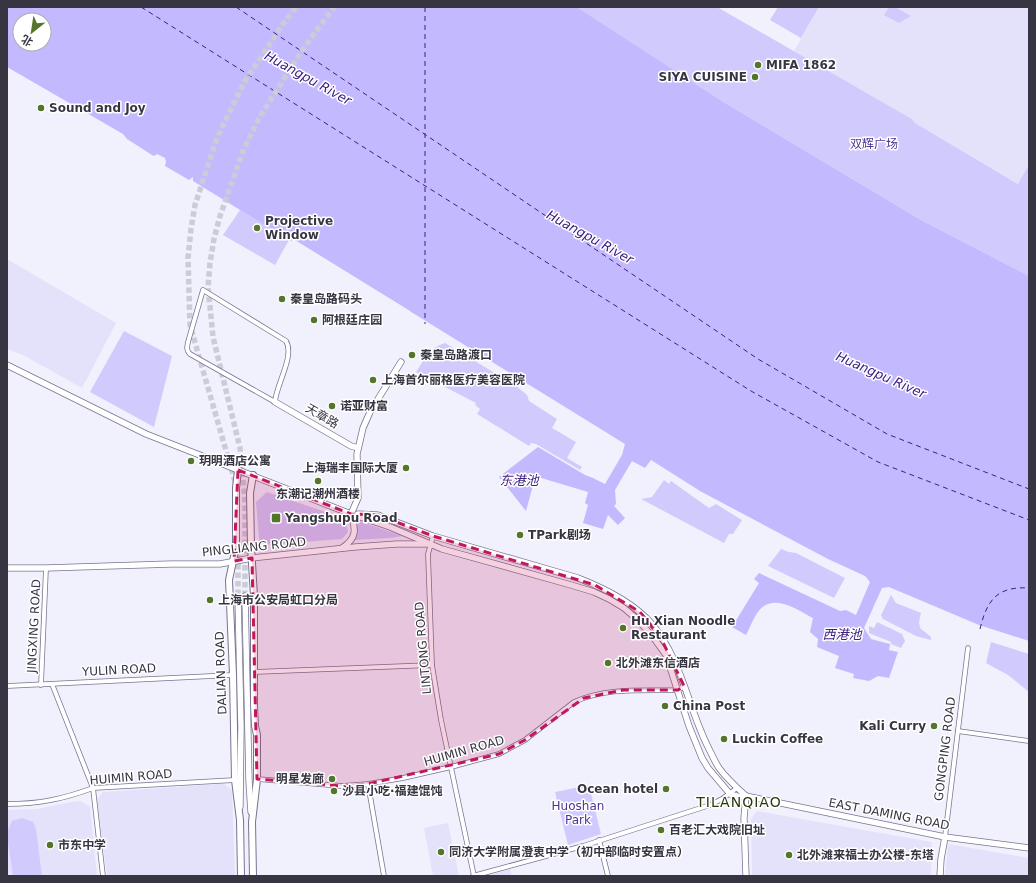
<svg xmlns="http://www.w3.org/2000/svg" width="1036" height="883" font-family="'DejaVu Sans','Noto Sans SC',sans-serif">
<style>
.built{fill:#e4e2fa}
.green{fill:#d1cafd}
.water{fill:#c3b9fe;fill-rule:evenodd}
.pier{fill:#f1f0fd}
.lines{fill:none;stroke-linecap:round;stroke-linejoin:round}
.ferry{stroke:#3e2080;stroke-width:1;stroke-dasharray:5 4;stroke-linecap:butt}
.secondary-tunnel{stroke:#cccbd7;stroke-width:5.5;stroke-dasharray:5.5 3;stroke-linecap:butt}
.street-casing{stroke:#787491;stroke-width:5.5}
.secondary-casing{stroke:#787491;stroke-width:7}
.primary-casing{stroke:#787491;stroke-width:8}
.street{stroke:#fff;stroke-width:4}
.secondary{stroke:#fff;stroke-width:5.5}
.primary{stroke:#fff;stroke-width:6}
.marked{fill:#c2185b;fill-opacity:0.2;stroke:#c2185b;stroke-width:3;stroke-dasharray:8 5;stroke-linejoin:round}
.poi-dot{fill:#53752c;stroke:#fff;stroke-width:1.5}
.labels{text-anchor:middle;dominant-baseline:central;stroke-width:3;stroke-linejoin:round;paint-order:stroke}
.poi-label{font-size:12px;font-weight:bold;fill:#363541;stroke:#fff;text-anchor:start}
.park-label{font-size:12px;fill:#4e3394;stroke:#fff}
.street-label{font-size:12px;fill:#363541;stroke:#fff}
.water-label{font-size:13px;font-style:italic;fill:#3e2080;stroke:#fff}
.quarter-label{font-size:14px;letter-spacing:1px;fill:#253c08;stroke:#fff}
</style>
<rect width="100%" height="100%" fill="#f1f0fd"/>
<g class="built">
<polygon points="819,7 1029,7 1029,165 1019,184 915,123 912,119 794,51"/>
<polygon points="7,259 116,323 82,388 23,355 7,349"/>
<polygon points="219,784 224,784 232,790 235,876 107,876 97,800 103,792"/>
<polygon points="81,801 90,807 97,876 7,876 7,810 37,809 71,802"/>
<polygon points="757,811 932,842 931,876 752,876 751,819"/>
<polygon points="448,823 459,876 433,876 424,828"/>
<polygon points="948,844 1029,858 1029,876 945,876"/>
<polygon points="510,869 512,876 486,876"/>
</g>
<g class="green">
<polygon points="577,7 717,7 912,119 915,123 1018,184 1029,165 1029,276 921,220 725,103"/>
<polygon points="778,7 819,7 801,38 770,20"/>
<polygon points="889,7 895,7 911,16 899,23 884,15"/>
<polygon points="240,210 289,240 275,265 223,235"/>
<polygon points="124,331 172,356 154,427 90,392"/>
<path d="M445 343 516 386 527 395 529 401 557 419 552 428 576 442 567 458 582 467 580 470 536 444 531 443 529 446 477 414 480 409 475 405 476 403 416 372C424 360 430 347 445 343Z"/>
<polygon points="664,480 669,484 671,481 709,508 716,504 742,520 733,534 729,534 724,543 641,499 652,497"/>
<polygon points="267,492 346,519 348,532 342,539 263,545 259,539 256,502"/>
<polygon points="358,521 403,536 390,538 355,540"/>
<polygon points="781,549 789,552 796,553 845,578 834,598 768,566"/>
<polygon points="891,595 896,603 921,613 919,622 920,628 931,637 931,640 916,636 883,619 881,615"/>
<polygon points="877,622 902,634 905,641 901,648 891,644 891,642 869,633 869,626 874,628"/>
<polygon points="991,642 1029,654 1029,692 1008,675 986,663"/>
<polygon points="589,785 601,834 568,845 555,792"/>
<polygon points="22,818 33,822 36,829 42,876 13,876 7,836 8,830 12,821"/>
</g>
<path class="water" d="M7 7H577L725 103 921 220 1029 276V641L979 625 889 587 882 588 864 628 871 639 890 644 889 650 898 652 889 678 878 676 869 681 853 678 854 674 835 668 839 656 817 647 818 639 810 632 813 618C800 611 779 596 764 606 755 612 751 626 746 635L732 627 759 583 754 579 759 573 840 611 846 610 856 615 870 582 865 576 828 559 700 491 651 460 645 468 632 461 615 490 616 504 614 506 625 518 618 525 608 515 603 529 583 523 588 505 585 503 588 492 538 477 535 478 526 511 499 477 538 447 585 475 593 478 605 484 622 455 625 444 293 239 292 241 289 240 193 181V177L189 180 165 166 166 162 165 158 157 154 154 156 152 155 127 139 123 134 7 67ZM20 20H44V44H20Z"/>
<polygon class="pier" points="293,239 410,311 409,313 293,242 291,243"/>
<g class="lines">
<g class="ferry">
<polyline points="141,7 751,391 878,462 1029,520"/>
<polyline points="236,7 758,359 887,434 1029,489"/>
<polyline points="425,7 425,324"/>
<path d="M980 629C987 600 997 586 1029 588"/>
</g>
<g class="secondary-tunnel">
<polyline points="235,482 190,325 188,258 191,229 195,205 217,138 233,105 245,81 283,24 296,7"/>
<polyline points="238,547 238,597"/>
<polyline points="245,596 245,501 240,448 213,337 208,287 210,263 214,239 220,216 243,151 259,118 303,49 334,7"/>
</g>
<defs>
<g id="street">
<path d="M203 290 286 341C295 356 276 385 275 402L190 354C186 350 187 347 188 342Z"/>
<polyline points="433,536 428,554 432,665 441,720 474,876"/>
<polyline points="254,672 432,665"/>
<polyline points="52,684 93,788 103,876"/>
<polyline points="41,685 46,568"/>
<polyline points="7,686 233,675"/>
<polyline points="958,731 1029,741"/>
<path d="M257 779 342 786 368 784 403 778 451 767 499 754 510 748 525 740 574 702C607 687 643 691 678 690L684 686"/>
<polyline points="368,784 384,876"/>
<path d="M7 804C39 804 63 799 93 788L235 780"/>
<polyline points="945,837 968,648"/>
<polyline points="599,840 608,876"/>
<polyline points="473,876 583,846 710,805 722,799 737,788"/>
</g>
<g id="secondary">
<polyline points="7,365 146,434 238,470 351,514 390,527 442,549 571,585 594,592 609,599 624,608 638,620 653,637 666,655 689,726 702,758 708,768 730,794 740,797 746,796"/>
<polyline points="275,402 351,446 358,448"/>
<polyline points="351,514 358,498 357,454 363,428 370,412 401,362"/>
<path d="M358 514 378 515 433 536 578 578C604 588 633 602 652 624 682 660 688 708 709 749 712 755 715 762 719 768 727 779 736 787 746 796L945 837 1029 848"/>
<path d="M342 548C357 538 356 530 351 514"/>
<polyline points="7,568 46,568 171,564 220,564 252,558 355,547 397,544 428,544"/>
<polyline points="245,596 249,781 251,812"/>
<polyline points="238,597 241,727 240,807"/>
<polyline points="746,876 744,818 746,796"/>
<polyline points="940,876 941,859 945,837"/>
</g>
<g id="primary">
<polyline points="238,470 236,488 236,547 229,580 233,675 235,780 240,820 241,876"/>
<polyline points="253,876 252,822 257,779 257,735 255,726 254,706 254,596 251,547 250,493 253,475"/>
</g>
</defs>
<use href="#street" class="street-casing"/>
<use href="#secondary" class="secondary-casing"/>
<use href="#primary" class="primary-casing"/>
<use href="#street" class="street"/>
<use href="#secondary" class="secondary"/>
<use href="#primary" class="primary"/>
</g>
<path class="marked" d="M238 470 351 514 378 515 433 536 595 585 640 612 660 636 684 686 678 690H623L584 698 525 740 499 754 368 784 342 786 257 779 252 558 234 561Z"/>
<g class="poi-dot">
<circle cx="758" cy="65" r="4"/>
<circle cx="755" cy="77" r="4"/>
<circle cx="41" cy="108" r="4"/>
<circle cx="257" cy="228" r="4"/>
<circle cx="282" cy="299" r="4"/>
<circle cx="314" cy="320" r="4"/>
<circle cx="412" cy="355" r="4"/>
<circle cx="373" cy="380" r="4"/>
<circle cx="332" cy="406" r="4"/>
<circle cx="191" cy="461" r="4"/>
<circle cx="406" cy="468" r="4"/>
<circle cx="318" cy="481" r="4"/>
<rect x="271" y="513" width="10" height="10" rx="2"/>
<circle cx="520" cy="535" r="4"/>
<circle cx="210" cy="600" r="4"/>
<circle cx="623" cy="628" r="4"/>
<circle cx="608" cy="663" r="4"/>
<circle cx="665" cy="706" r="4"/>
<circle cx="934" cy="726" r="4"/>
<circle cx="724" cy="739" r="4"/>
<circle cx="332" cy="779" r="4"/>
<circle cx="666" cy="789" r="4"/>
<circle cx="334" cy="791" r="4"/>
<circle cx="661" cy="830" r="4"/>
<circle cx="50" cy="845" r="4"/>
<circle cx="441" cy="852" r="4"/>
<circle cx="789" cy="855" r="4"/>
</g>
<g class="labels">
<g class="poi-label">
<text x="766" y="65">MIFA 1862</text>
<text x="747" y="77" text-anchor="end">SIYA CUISINE</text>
<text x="49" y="108">Sound and Joy</text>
<text x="265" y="221">Projective<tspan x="265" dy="14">Window</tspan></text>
<text x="290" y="299">秦皇岛路码头</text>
<text x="322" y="320">阿根廷庄园</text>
<text x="420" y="355">秦皇岛路渡口</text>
<text x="381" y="380">上海首尔丽格医疗美容医院</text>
<text x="340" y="406">诺亚财富</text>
<text x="199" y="461">玥明酒店公寓</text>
<text x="398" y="468" text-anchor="end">上海瑞丰国际大厦</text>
<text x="318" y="494" text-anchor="middle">东潮记潮州酒楼</text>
<text x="285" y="518">Yangshupu Road</text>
<text x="528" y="535">TPark剧场</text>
<text x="218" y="600">上海市公安局虹口分局</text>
<text x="631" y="621">Hu Xian Noodle<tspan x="631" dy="14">Restaurant</tspan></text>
<text x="616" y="663">北外滩东信酒店</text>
<text x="673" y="706">China Post</text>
<text x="926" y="726" text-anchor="end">Kali Curry</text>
<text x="732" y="739">Luckin Coffee</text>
<text x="324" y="779" text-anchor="end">明星发廊</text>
<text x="658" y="789" text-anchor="end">Ocean hotel</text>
<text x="342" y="791">沙县小吃·福建馄饨</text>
<text x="669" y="830">百老汇大戏院旧址</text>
<text x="58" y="845">市东中学</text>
<text x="449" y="852">同济大学附属澄衷中学（初中部临时安置点）</text>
<text x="797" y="855">北外滩来福士办公楼-东塔</text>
</g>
<g class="park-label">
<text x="874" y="144">双辉广场</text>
<text x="578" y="806">Huoshan<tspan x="578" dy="14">Park</tspan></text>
</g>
<g class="street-label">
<text transform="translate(322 416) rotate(30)">天章路</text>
<text transform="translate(254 547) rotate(-6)">PINGLIANG ROAD</text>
<text transform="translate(34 626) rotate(-87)">JINGXING ROAD</text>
<text transform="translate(423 648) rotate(-95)">LINTONG ROAD</text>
<text transform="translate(119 670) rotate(-3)">YULIN ROAD</text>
<text transform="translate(221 673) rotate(-92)">DALIAN ROAD</text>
<text transform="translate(945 749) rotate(-83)">GONGPING ROAD</text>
<text transform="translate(464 751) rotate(-16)">HUIMIN ROAD</text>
<text transform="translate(131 777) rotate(-5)">HUIMIN ROAD</text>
<text transform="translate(889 814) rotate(11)">EAST DAMING ROAD</text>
</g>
<g class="water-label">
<text transform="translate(308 78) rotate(29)">Huangpu River</text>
<text transform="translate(590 237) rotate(29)">Huangpu River</text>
<text transform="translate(881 375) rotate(24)">Huangpu River</text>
<text x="519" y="480">东港池</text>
<text x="842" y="634">西港池</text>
</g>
<g class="quarter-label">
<text x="739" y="802">TILANQIAO</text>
</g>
</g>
<rect width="1036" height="883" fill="none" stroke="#363541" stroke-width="16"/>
<g transform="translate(32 32) rotate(210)"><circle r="19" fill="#ffffff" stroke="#afaeb3"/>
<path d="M0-3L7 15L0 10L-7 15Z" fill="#53752c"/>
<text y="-6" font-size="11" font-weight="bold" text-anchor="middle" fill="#363541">北</text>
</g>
</svg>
